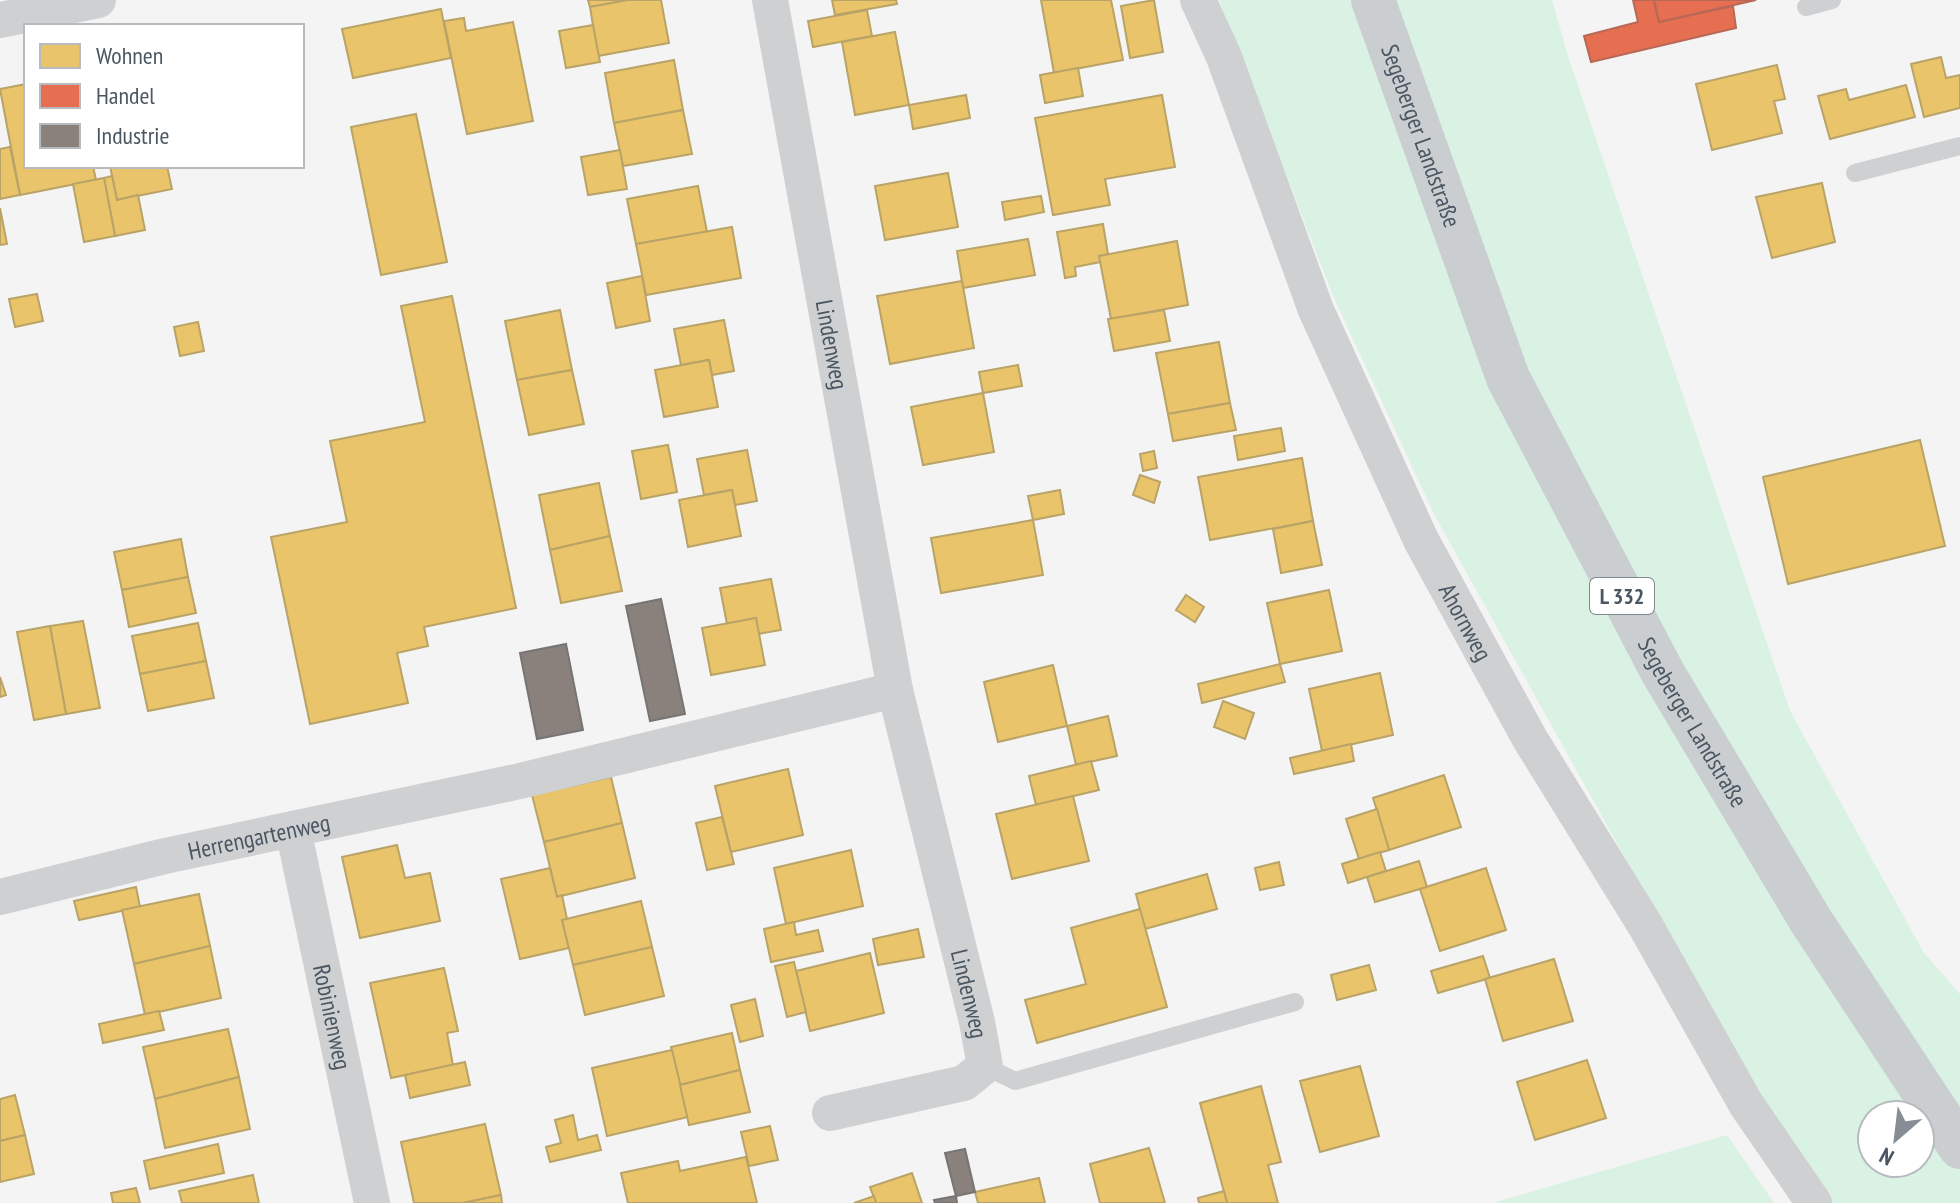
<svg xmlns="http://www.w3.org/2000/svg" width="1960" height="1203" font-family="'PT Sans Narrow',sans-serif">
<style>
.green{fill:#d9f2e3;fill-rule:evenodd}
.homes{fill:#e9c46a;stroke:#b9a367;stroke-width:2}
.shops{fill:#e76f51;stroke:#b86856;stroke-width:2}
.industry{fill:#8a817c;stroke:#777474;stroke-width:2}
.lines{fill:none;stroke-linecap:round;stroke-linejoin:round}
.service{stroke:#ced0d2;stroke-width:18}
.minor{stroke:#ced0d2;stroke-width:36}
.primary{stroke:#caced1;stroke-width:44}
.labels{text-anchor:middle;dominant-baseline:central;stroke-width:8;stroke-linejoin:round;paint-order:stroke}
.shield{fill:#fff;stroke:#808990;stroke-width:2}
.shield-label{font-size:22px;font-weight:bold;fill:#4a5661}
.street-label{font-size:24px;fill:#4a5661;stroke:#fff}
</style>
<rect width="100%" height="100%" fill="#f4f4f4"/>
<g class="green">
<path d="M1219 0H1552L1568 56 1790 711 1924 953 1960 994V1203H1831L1758 1097 1435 516 1333 296ZM1872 1115H1920V1163H1872Z"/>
<polygon points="1727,1135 1774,1203 1492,1203"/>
</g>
<g class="homes">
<polygon points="588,0 628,0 590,7"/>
<polygon points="628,0 661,0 669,43 598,56 590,7"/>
<polygon points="832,0 896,0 897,4 835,15"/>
<polygon points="1041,0 1111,0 1123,60 1054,73"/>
<polygon points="1154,0 1163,52 1130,58 1121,6"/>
<polygon points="441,9 451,58 353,78 342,29"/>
<polygon points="867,10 872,36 813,47 808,21"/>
<polygon points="464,18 466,31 513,22 533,121 467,134 444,21"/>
<polygon points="593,25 600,62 566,68 559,31"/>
<polygon points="895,32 909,105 855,115 842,42"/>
<polygon points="1941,57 1946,78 1960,75 1960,108 1924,117 1911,64"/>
<polygon points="674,60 683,110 614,123 605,73"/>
<polygon points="1777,65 1785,99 1774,101 1782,133 1712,150 1696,84"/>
<polygon points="1078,68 1083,96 1045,103 1040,75"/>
<polygon points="26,84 26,166 93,166 96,180 20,195 0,89"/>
<polygon points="1906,85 1915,117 1830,139 1818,96 1846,89 1849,100"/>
<polygon points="966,95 970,118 913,129 909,105"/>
<polygon points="1162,95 1175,167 1105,179 1110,205 1053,215 1035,118"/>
<polygon points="683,110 692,154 623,166 614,123"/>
<polygon points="416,114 447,262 381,275 351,127"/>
<polygon points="10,147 20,195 0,199 0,149"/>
<polygon points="620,150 627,189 588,195 581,157"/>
<polygon points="110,166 167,166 172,189 117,200"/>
<polygon points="948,173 958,227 885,240 875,186"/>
<polygon points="112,176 117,200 138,195 145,230 115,236 104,178"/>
<polygon points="104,178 115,236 84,242 73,184"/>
<polygon points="1822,183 1835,242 1772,258 1756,197"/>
<polygon points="698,186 707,232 636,244 627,199"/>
<polygon points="1041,196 1044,212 1005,220 1002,202"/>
<polygon points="0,208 7,244 0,245"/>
<polygon points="1103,224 1108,254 1099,256 1101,262 1075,267 1076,276 1065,278 1057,232"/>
<polygon points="732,227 741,278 646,295 636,244"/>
<polygon points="1028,239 1035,275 963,288 957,251"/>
<polygon points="1177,241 1188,305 1111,319 1099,256"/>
<polygon points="642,276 650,321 616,328 607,283"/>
<polygon points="962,281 974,348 890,364 877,296"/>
<polygon points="37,294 43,321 15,327 9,299"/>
<polygon points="452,296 516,608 424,627 428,646 397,653 408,703 310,724 271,537 347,522 330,441 425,422 401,306"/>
<polygon points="560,310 572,370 517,380 505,321"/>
<polygon points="1164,310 1170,341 1114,351 1108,319"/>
<polygon points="724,320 734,371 712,375 709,360 681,365 674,329"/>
<polygon points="198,322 204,351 180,356 174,327"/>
<polygon points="1219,342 1230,403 1168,414 1156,353"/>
<polygon points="709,360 718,407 664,417 655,370"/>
<polygon points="1018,365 1022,386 983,393 979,372"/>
<polygon points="572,370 584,424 529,435 517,380"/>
<polygon points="983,393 994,452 923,465 911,407"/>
<polygon points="1230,403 1236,430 1173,441 1168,414"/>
<polygon points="1281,428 1285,451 1238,460 1234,436"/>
<polygon points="1920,440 1945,546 1788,584 1763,477"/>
<polygon points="668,445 677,492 641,499 632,451"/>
<polygon points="747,450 757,501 735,505 732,490 704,495 697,459"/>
<polygon points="1154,451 1157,468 1143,471 1140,454"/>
<polygon points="1302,458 1313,521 1210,540 1198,477"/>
<polygon points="1140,475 1160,482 1154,503 1133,495"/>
<polygon points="599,483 610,536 550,550 539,495"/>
<polygon points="732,490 741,536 688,547 679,500"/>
<polygon points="1060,490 1064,514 1033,520 1028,496"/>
<polygon points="1033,520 1043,575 941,593 931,538"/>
<polygon points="1313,521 1322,565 1281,573 1273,529"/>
<polygon points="610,536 622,591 561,603 550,550"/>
<polygon points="181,539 188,577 122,590 114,552"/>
<polygon points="188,577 196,613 129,627 122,590"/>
<polygon points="771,579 781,630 758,634 756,618 727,624 720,588"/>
<polygon points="1329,590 1342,651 1280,664 1267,603"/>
<polygon points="1186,595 1204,607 1195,622 1176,610"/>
<polygon points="756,618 765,665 711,675 702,628"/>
<polygon points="83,621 100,708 66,714 50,626"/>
<polygon points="198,623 206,661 140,674 132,636"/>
<polygon points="50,626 66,714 34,720 17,632"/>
<polygon points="206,661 214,698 148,711 140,674"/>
<polygon points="1280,664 1285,682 1202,703 1198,684"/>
<polygon points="1053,665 1067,726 998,742 984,682"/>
<polygon points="1380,673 1393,735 1322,751 1309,689"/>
<polygon points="0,677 6,695 0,697"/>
<polygon points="1223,701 1254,713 1245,739 1214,727"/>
<polygon points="1108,716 1117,756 1076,765 1067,726"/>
<polygon points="1351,744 1354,761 1294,774 1290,758"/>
<polygon points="1091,761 1099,790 1036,805 1029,776"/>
<polygon points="788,769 803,835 731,852 715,786"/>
<polygon points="1444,775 1461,827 1389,850 1373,798"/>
<polygon points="611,777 622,823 544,842 532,795"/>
<polygon points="1073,796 1089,861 1012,879 996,814"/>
<polygon points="1377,809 1389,850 1359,859 1346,819"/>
<polygon points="722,817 734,864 707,870 696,823"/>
<polygon points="622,823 635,878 557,897 544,842"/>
<polygon points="397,845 405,878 430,873 440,921 360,938 342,857"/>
<polygon points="851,850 863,906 786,924 774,868"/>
<polygon points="1380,852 1386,871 1348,883 1342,864"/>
<polygon points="1419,861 1427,887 1375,902 1367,877"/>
<polygon points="1279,862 1284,885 1260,890 1255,868"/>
<polygon points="550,868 557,897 562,895 567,919 562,920 569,948 520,959 501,879"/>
<polygon points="1486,868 1506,930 1440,951 1420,889"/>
<polygon points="1207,874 1217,909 1145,929 1136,894"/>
<polygon points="136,887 140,907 79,920 74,901"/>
<polygon points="199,894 210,946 134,964 122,910"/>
<polygon points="641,901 652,947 573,965 562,920"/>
<polygon points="1140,909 1167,1007 1037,1043 1025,1000 1086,984 1071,928"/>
<polygon points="794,922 796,935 818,930 823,951 771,962 764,929"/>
<polygon points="918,929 924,957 878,965 873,939"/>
<polygon points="210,946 221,998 145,1015 134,964"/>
<polygon points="652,947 664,996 585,1015 573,965"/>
<polygon points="870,953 884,1013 810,1031 796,971"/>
<polygon points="1483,956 1490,978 1438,993 1431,971"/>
<polygon points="1554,959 1573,1021 1503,1041 1485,979"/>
<polygon points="794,962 806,1012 787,1017 775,966"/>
<polygon points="1369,965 1376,990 1337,1000 1331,975"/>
<polygon points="444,968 458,1031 447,1033 453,1065 391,1078 370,983"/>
<polygon points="755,999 763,1036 740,1042 731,1005"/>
<polygon points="159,1011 164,1030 103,1043 99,1024"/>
<polygon points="228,1029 239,1077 155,1099 143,1047"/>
<polygon points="732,1033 740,1070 680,1085 671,1047"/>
<polygon points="672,1050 688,1117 607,1136 592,1068"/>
<polygon points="1587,1060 1606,1118 1535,1140 1517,1082"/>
<polygon points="465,1062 470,1085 410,1098 405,1075"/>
<polygon points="1360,1066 1379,1136 1320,1152 1300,1081"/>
<polygon points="740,1070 750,1112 689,1125 680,1085"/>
<polygon points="239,1077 250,1129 165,1148 155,1099"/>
<polygon points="1261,1086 1281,1162 1268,1165 1278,1203 1227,1203 1200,1103"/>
<polygon points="15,1095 25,1135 0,1141 0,1099"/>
<polygon points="573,1115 578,1140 597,1135 601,1150 550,1162 546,1147 561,1143 555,1120"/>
<polygon points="485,1124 501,1195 463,1203 414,1203 401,1142"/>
<polygon points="770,1126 778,1160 749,1166 741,1132"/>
<polygon points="25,1135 34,1174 0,1182 0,1141"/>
<polygon points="218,1144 224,1173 150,1189 144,1161"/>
<polygon points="1149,1148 1165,1203 1100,1203 1090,1164"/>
<polygon points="746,1157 757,1203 628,1203 621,1173 678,1161 680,1171"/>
<polygon points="912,1173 922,1203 876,1203 870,1187"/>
<polygon points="253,1175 259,1203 182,1203 179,1191"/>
<polygon points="1039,1178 1045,1203 978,1203 975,1192"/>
<polygon points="136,1188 140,1203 113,1203 111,1193"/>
<polygon points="1224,1191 1227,1203 1199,1203 1198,1198"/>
<polygon points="501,1195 502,1203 463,1203"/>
<polygon points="874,1196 876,1203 854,1203"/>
</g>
<g class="shops">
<polygon points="1633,0 1654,0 1659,22 1733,6 1736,28 1591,62 1584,36 1638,22"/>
<polygon points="1654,0 1756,0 1659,22"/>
</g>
<g class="industry">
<polygon points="661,599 685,714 650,721 626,606"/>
<polygon points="566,644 583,730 537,739 520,653"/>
<polygon points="965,1149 975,1192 956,1196 945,1153"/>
<polygon points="956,1196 957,1203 935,1203 934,1200"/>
</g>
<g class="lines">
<g class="service">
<polyline points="1806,7 1832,0"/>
<polyline points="1855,173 1960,146"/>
<polyline points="985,1066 1015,1081 1295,1002"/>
</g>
<g class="minor">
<path id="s1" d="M770 0 895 690 977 1022 985 1066 964 1083 830 1113"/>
<path id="s2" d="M1198 0 1224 57 1316 310 1421 540 1530 739 1645 925 1746 1104 1814 1203"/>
<polyline points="0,20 98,0"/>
<path id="s3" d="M293 829 372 1203"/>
<path id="s4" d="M0 897 165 856 520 781 895 690"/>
</g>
<path class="primary" id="s5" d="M1373 0 1508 378 1663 673 1811 921 1960 1147"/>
</g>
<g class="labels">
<rect class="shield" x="1590" y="578" width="64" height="36" rx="6"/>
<g class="shield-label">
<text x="1622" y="596">L 332</text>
</g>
<g class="street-label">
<text stroke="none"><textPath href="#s5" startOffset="144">Segeberger Landstraße</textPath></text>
<text stroke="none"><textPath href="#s1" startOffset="350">Lindenweg</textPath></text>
<text stroke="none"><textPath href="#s2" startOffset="678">Ahornweg</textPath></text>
<text stroke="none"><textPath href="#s5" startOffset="792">Segeberger Landstraße</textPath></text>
<text stroke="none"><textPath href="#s4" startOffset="266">Herrengartenweg</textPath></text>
<text stroke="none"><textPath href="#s1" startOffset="1014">Lindenweg</textPath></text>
<text stroke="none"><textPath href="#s3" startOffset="192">Robinienweg</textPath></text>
</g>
</g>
<rect x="24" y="24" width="280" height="144" fill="#ffffff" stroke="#b7bbc0" stroke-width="2"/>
<rect x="40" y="44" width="40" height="24" fill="#e9c46a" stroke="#b7bbc0" stroke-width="2"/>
<text x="96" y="64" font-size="24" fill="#4a5661">Wohnen</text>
<rect x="40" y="84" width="40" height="24" fill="#e76f51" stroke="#b7bbc0" stroke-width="2"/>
<text x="96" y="104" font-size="24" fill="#4a5661">Handel</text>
<rect x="40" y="124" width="40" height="24" fill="#8a817c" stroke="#b7bbc0" stroke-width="2"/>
<text x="96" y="144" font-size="24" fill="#4a5661">Industrie</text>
<g transform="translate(1896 1139) rotate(208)"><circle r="38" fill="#ffffff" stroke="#b7bbc0" stroke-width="2"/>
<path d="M0-6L14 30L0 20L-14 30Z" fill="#868d94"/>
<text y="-12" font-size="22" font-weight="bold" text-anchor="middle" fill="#4a5661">N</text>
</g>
</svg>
